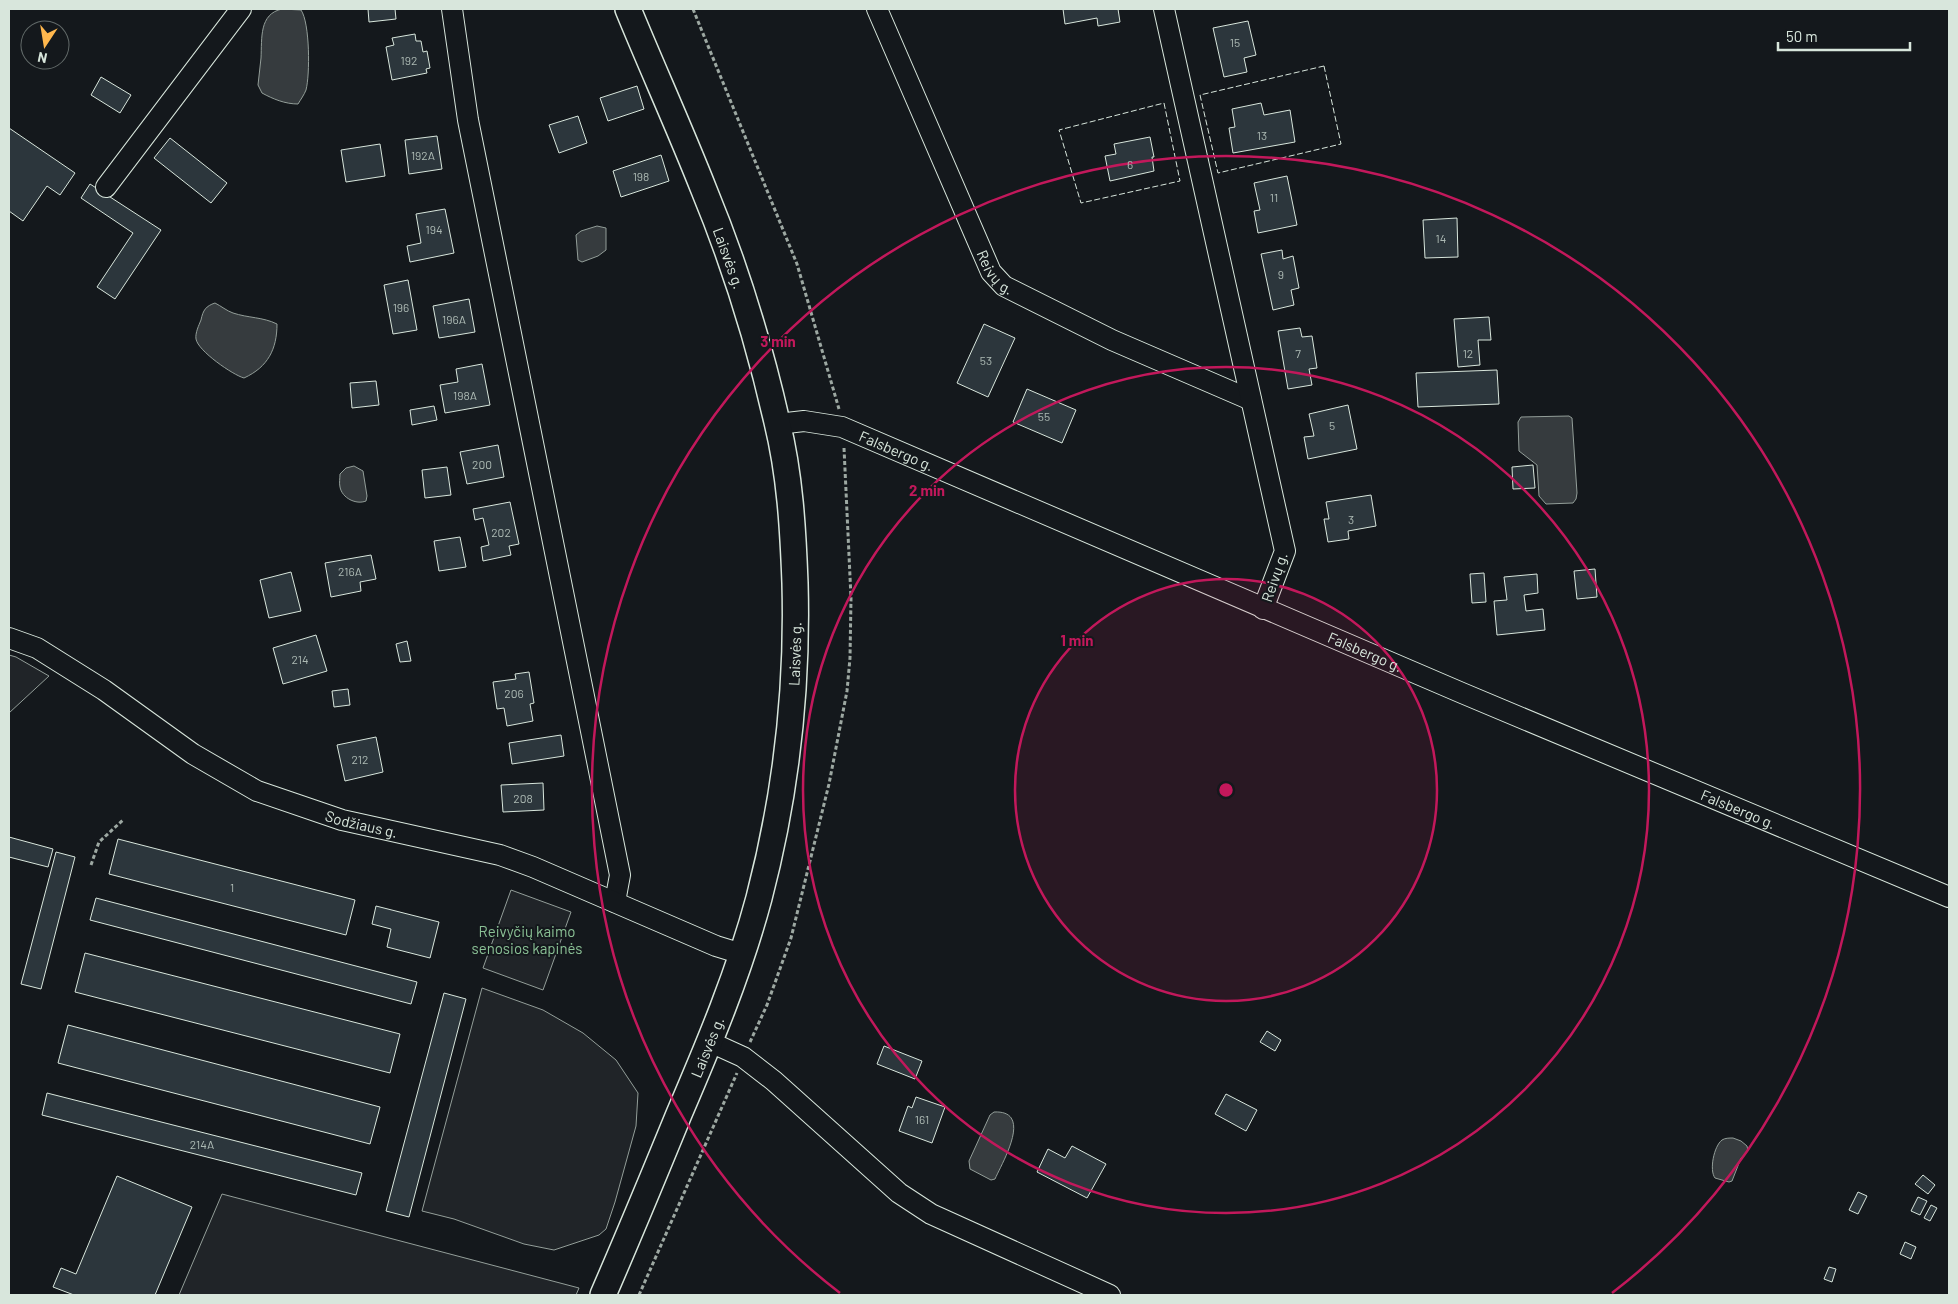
<svg xmlns="http://www.w3.org/2000/svg" width="1958" height="1304" font-family="Barlow,sans-serif">
<style>
.green{fill:#202428;stroke:#939e99}
.water{fill:#363b3e;stroke:#939e99}
.building{fill:#2c363c;stroke:#d8e6dc}
.lines{fill:none;stroke-linecap:round;stroke-linejoin:round}
.minor-casing{stroke:#d8e6dc;stroke-width:22}
.major-casing{stroke:#d8e6dc;stroke-width:28}
.path{stroke:#9da8a2;stroke-width:3;stroke-dasharray:4 2.5;stroke-linecap:butt}
.minor{stroke:#14181c;stroke-width:20}
.major{stroke:#14181c;stroke-width:25}
.fence{stroke:#d8e6dc;stroke-width:1;stroke-dasharray:6 2.5;stroke-linecap:butt}
.ring{fill:none;stroke:#c2185b;stroke-width:2.5}
.labels{text-anchor:middle;dominant-baseline:central;stroke-width:4;stroke-linejoin:round;paint-order:stroke}
.number-label{font-size:12px;fill:#adbab4}
.street-label{font-size:15px;fill:#d8e6dc;stroke:#14181c}
.park-label{font-size:15px;fill:#8ac095;stroke:#14181c}
.centre{fill:#c2185b;stroke:#14181c;stroke-width:2.5}
.ring-label{font-size:15px;text-anchor:middle;font-weight:bold;fill:#c2185b;stroke:#14181c;stroke-width:4;stroke-linejoin:round;paint-order:stroke}
</style>
<rect width="100%" height="100%" fill="#14181c"/>
<g class="green">
<polygon points="9,655 16,657 49,676 9,713"/>
<polygon points="511,890 571,912 543,990 483,968"/>
<polygon points="482,988 543,1010 583,1033 616,1060 638,1093 636,1126 615,1202 606,1229 599,1235 554,1250 524,1244 454,1219 422,1211"/>
<polygon points="222,1194 579,1288 576,1295 179,1295"/>
</g>
<g class="water">
<path d="M282 9 301 10C310 23 310 75 306 90 304 95 301 99 298 104 285 104 273 99 262 93L258 85C259 76 260 67 261 58 262 38 259 14 282 9Z"/>
<polygon points="597,226 606,228 606,250 598,256 582,262 578,260 576,235 581,231"/>
<path d="M215 303C221 306 227 311 233 313 248 318 263 317 277 324 277 349 268 367 244 378 233 375 198 351 196 339 195 333 199 325 201 320 203 310 206 306 215 303Z"/>
<polygon points="1569,416 1572,418 1577,493 1576,499 1573,503 1546,504 1539,496 1537,465 1519,451 1518,422 1521,417"/>
<path d="M354 466 363 471 367 496 366 501C356 505 342 498 340 487 339 483 340 478 340 474L346 468Z"/>
<path d="M994 1112C1034 1110 1002 1163 995 1179L991 1180 970 1169 969 1161 990 1115Z"/>
<path d="M1733 1138 1741 1141 1747 1146 1748 1151 1741 1158 1732 1181 1729 1182 1715 1178C1709 1170 1714 1146 1722 1140 1725 1138 1729 1138 1733 1138Z"/>
</g>
<g class="building">
<polygon points="368,9 395,9 396,19 369,22"/>
<polygon points="1063,9 1118,9 1120,22 1098,26 1097,18 1065,24"/>
<polygon points="1248,21 1256,55 1244,58 1247,72 1224,77 1213,28"/>
<polygon points="415,34 416,41 421,41 423,52 427,51 430,68 426,69 427,73 392,80 386,47 394,45 392,38"/>
<polygon points="101,77 131,95 120,113 91,95"/>
<polygon points="637,86 644,109 608,121 600,98"/>
<polygon points="1261,103 1264,115 1290,110 1295,142 1233,153 1229,128 1235,127 1232,109"/>
<polygon points="578,116 587,143 559,153 549,125"/>
<polygon points="9,128 75,173 60,195 47,186 23,221 9,211"/>
<polygon points="437,136 442,169 409,174 405,140"/>
<polygon points="1150,137 1154,157 1152,157 1154,171 1110,181 1105,156 1116,154 1114,144"/>
<polygon points="170,138 227,183 211,203 154,158"/>
<polygon points="380,144 385,176 346,182 341,150"/>
<polygon points="661,155 669,181 621,197 613,171"/>
<polygon points="1287,176 1297,225 1258,233 1254,211 1260,210 1254,183"/>
<polygon points="90,184 161,230 115,299 97,287 133,233 81,198"/>
<polygon points="445,209 454,253 410,262 407,246 421,243 416,214"/>
<polygon points="1457,218 1458,257 1425,258 1423,220"/>
<polygon points="1282,250 1283,259 1293,256 1299,288 1291,290 1294,305 1273,310 1261,254"/>
<polygon points="408,280 417,330 393,334 384,285"/>
<polygon points="469,299 475,332 439,338 433,306"/>
<polygon points="1489,317 1491,340 1478,340 1480,365 1458,367 1454,319"/>
<polygon points="984,324 1015,338 988,397 957,383"/>
<polygon points="1300,328 1302,337 1312,336 1317,368 1309,369 1312,385 1288,389 1278,331"/>
<polygon points="482,364 490,405 445,413 440,385 458,382 456,369"/>
<polygon points="1497,370 1499,404 1418,407 1416,373"/>
<polygon points="376,381 379,405 352,408 350,383"/>
<polygon points="1027,389 1076,410 1062,443 1013,422"/>
<polygon points="1348,405 1357,449 1308,459 1304,437 1314,436 1309,414"/>
<polygon points="434,406 437,420 412,425 410,410"/>
<polygon points="498,445 504,477 467,484 460,452"/>
<polygon points="1533,465 1535,488 1513,489 1512,467"/>
<polygon points="447,467 451,495 425,498 422,470"/>
<polygon points="1371,495 1376,526 1348,531 1349,539 1328,542 1324,519 1329,519 1326,502"/>
<polygon points="510,502 519,544 509,546 511,555 483,561 481,547 489,545 483,518 475,520 473,509"/>
<polygon points="460,537 466,567 439,571 434,541"/>
<polygon points="371,555 376,579 360,582 361,591 331,597 325,563"/>
<polygon points="1595,569 1597,597 1577,599 1574,571"/>
<polygon points="291,572 301,611 269,618 260,580"/>
<polygon points="1484,573 1486,602 1472,603 1470,574"/>
<polygon points="1537,574 1538,593 1524,595 1526,611 1543,609 1545,630 1497,635 1494,601 1507,600 1504,577"/>
<polygon points="316,635 327,671 283,684 273,648"/>
<polygon points="407,641 411,661 400,662 396,644"/>
<polygon points="529,672 534,703 530,704 533,721 507,726 504,708 497,709 493,682 516,679 515,674"/>
<polygon points="348,689 350,705 334,707 332,691"/>
<polygon points="561,735 564,756 512,764 509,743"/>
<polygon points="376,737 383,772 345,781 337,745"/>
<polygon points="543,783 544,810 503,812 501,785"/>
<polygon points="9,837 53,849 48,867 9,857"/>
<polygon points="118,839 355,900 346,935 109,874"/>
<polygon points="56,852 75,857 41,989 21,984"/>
<polygon points="96,898 417,982 411,1004 90,920"/>
<polygon points="376,906 439,922 430,958 387,947 391,929 372,924"/>
<polygon points="85,953 400,1034 390,1073 75,992"/>
<polygon points="444,993 466,999 409,1217 386,1211"/>
<polygon points="68,1025 380,1107 370,1144 58,1063"/>
<polygon points="1267,1031 1281,1040 1275,1051 1260,1042"/>
<polygon points="884,1046 922,1061 915,1079 877,1064"/>
<polygon points="47,1093 362,1173 356,1195 42,1115"/>
<polygon points="1226,1094 1257,1110 1246,1131 1215,1114"/>
<polygon points="916,1097 945,1107 932,1143 899,1131 908,1106 912,1108"/>
<polygon points="1072,1146 1106,1164 1087,1198 1037,1172 1048,1149 1065,1158"/>
<polygon points="1923,1175 1935,1185 1928,1194 1915,1184"/>
<polygon points="117,1176 192,1207 155,1295 74,1295 53,1287 61,1268 76,1274"/>
<polygon points="1858,1192 1867,1196 1858,1214 1849,1210"/>
<polygon points="1918,1197 1927,1201 1920,1215 1911,1211"/>
<polygon points="1931,1205 1937,1208 1930,1221 1924,1218"/>
<polygon points="1905,1242 1916,1247 1911,1259 1900,1254"/>
<polygon points="1829,1267 1836,1269 1832,1282 1824,1279"/>
</g>
<g class="lines">
<defs>
<g id="minor">
<polyline points="452,9 468,120 620,875 615,902"/>
<path id="s1" d="M877 9 991 272 1004 286 1112 340 1251 400"/>
<polyline points="1164,9 1285,551 1263,609"/>
<polyline points="106,187 241,9"/>
<path id="s2" d="M778 424 804 421 842 427 1462 693 1949 897"/>
<path id="s3" d="M9 638 37 648 104 690 193 754 257 791 342 820 500 855 533 867 716 946 742 954"/>
<polyline points="710,1042 743,1057 774,1081 899,1193 931,1214 1110,1295"/>
</g>
<g id="major">
<path id="s4" d="M603 1295C629 1235 654 1175 679 1114 709 1044 739 973 759 898 786 795 798 690 795 583 793 529 790 475 777 422 759 343 735 265 704 190 680 129 653 70 628 9"/>
</g>
</defs>
<use href="#minor" class="minor-casing"/>
<use href="#major" class="major-casing"/>
<g class="path">
<polyline points="693,9 797,264 839,409"/>
<polyline points="91,865 99,842 123,820"/>
<polyline points="750,1042 767,1005 791,938 829,784 847,691 850,658 851,598 844,448"/>
<polyline points="639,1295 737,1073"/>
</g>
<use href="#minor" class="minor"/>
<use href="#major" class="major"/>
<g class="fence">
<polygon points="1324,66 1341,144 1218,173 1200,95"/>
<polygon points="1164,103 1180,181 1081,203 1059,130"/>
</g>
</g>
<circle cx="1226" cy="790" r="211" fill="#c2185b" fill-opacity=".12"/>
<g class="ring">
<circle cx="1226" cy="790" r="211"/>
<circle cx="1226" cy="790" r="423"/>
<path d="M840 1293A634 634 0 1 1 1612 1293"/>
</g>
<g class="labels">
<g class="number-label">
<text x="1235" y="42">15</text>
<text x="409" y="60">192</text>
<text x="1262" y="135">13</text>
<text x="423" y="155">192A</text>
<text x="1130" y="164">6</text>
<text x="641" y="176">198</text>
<text x="1274" y="197">11</text>
<text x="434" y="229">194</text>
<text x="1441" y="238">14</text>
<text x="1281" y="274">9</text>
<text x="401" y="307">196</text>
<text x="454" y="319">196A</text>
<text x="1298" y="353">7</text>
<text x="1468" y="353">12</text>
<text x="986" y="360">53</text>
<text x="465" y="395">198A</text>
<text x="1044" y="416">55</text>
<text x="1332" y="425">5</text>
<text x="482" y="464">200</text>
<text x="1351" y="519">3</text>
<text x="501" y="532">202</text>
<text x="350" y="571">216A</text>
<text x="300" y="659">214</text>
<text x="514" y="693">206</text>
<text x="360" y="759">212</text>
<text x="523" y="798">208</text>
<text x="232" y="887">1</text>
<text x="922" y="1119">161</text>
<text x="202" y="1144">214A</text>
</g>
<g class="street-label">
<text transform="translate(729 258) rotate(70)">Laisvės g.</text>
<text stroke="none"><textPath href="#s1" startOffset="289">Reivų g.</textPath></text>
<text stroke="none"><textPath href="#s2" startOffset="124">Falsbergo g.</textPath></text>
<text transform="translate(1274 577) rotate(-71)">Reivų g.</text>
<text stroke="none"><textPath href="#s2" startOffset="634">Falsbergo g.</textPath></text>
<text stroke="none"><textPath href="#s4" startOffset="674">Laisvės g.</textPath></text>
<text stroke="none"><textPath href="#s2" startOffset="1039">Falsbergo g.</textPath></text>
<text stroke="none"><textPath href="#s3" startOffset="402">Sodžiaus g.</textPath></text>
<text stroke="none"><textPath href="#s4" startOffset="269">Laisvės g.</textPath></text>
</g>
<g class="park-label">
<text x="527" y="931">Reivyčių kaimo<tspan x="527" dy="17">senosios kapinės</tspan></text>
</g>
</g>
<circle cx="1226" cy="790" r="8" class="centre"/>
<g class="ring-label">
<text x="778" y="347">3 min</text>
<text x="927" y="496">2 min</text>
<text x="1077" y="646">1 min</text>
</g>
<rect width="1958" height="1304" fill="none" stroke="#d8e6dc" stroke-width="20"/>
<g transform="translate(45 45) rotate(192)"><circle r="24" fill="#14181c" stroke="#626a69"/>
<path d="M0-4L9 19L0 12L-9 19Z" fill="#ffb74d"/>
<text y="-8" font-size="14" font-weight="bold" text-anchor="middle" fill="#d8e6dc">N</text>
</g>
<path d="M1778 42v8h132v-8" fill="none" stroke="#d8e6dc" stroke-width="2.5"/>
<text x="1786" y="42" font-size="15" fill="#d8e6dc" stroke="#14181c" stroke-width="4" paint-order="stroke">50 m</text>
</svg>
